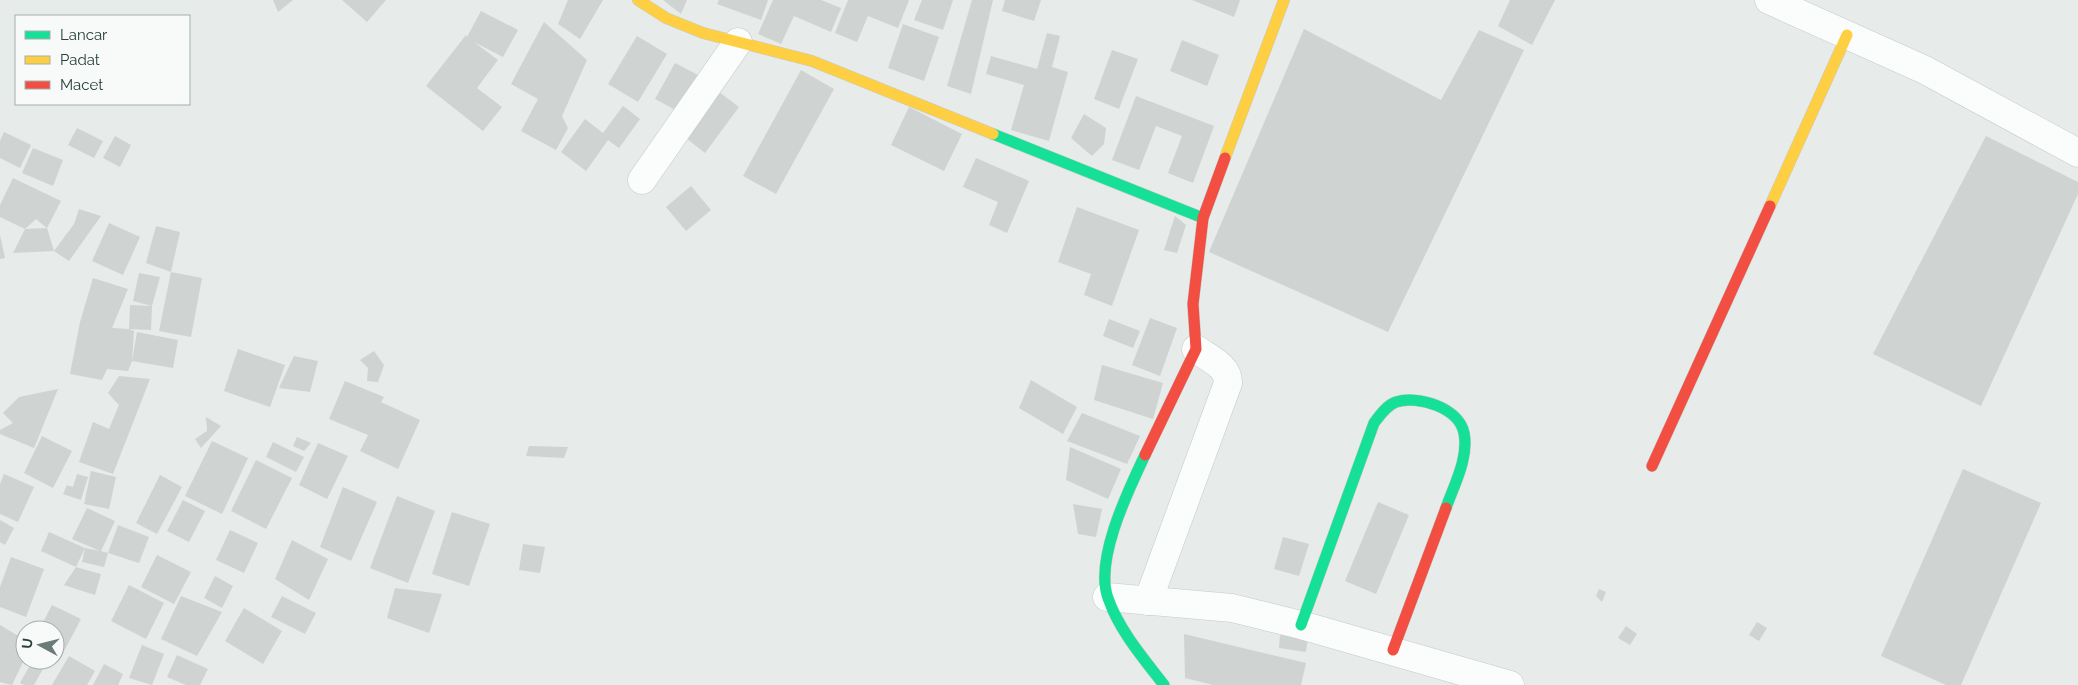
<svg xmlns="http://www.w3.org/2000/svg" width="2078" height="685" font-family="Raleway,sans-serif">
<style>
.building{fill:#cfd3d2}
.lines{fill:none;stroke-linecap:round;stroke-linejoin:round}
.street-casing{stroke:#c4c9c7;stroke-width:29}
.fast-casing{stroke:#c5cac9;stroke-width:12}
.slow-casing{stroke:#c5cac9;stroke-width:12}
.jam-casing{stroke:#c5cac9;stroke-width:12}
.street{stroke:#fbfcfc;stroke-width:28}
.fast{stroke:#16e098;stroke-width:11}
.slow{stroke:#ffcf43;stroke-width:11}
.jam{stroke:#f24e42;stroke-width:11}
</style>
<rect width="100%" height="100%" fill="#e7ecea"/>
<g class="building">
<polygon points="273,0 293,0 278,12"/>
<polygon points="342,0 386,0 367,22"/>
<polygon points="568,0 603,0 580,39 558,24"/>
<polygon points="663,0 687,0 681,14"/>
<polygon points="719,0 768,0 761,20 717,4"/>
<polygon points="773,0 821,0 841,8 831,32 794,16 781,44 758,34"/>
<polygon points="848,0 909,0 898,28 868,16 857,42 835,33"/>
<polygon points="922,0 953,0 943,30 914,20"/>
<polygon points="972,0 993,0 971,94 947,86"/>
<polygon points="1005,0 1041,0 1034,21 1002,11"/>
<polygon points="1192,0 1240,0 1234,17"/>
<polygon points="1510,0 1555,0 1532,45 1498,26"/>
<polygon points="481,11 518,30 503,57 474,42 498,60 477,88 502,107 483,131 426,86 466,35 467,37"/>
<polygon points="544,22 587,60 562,116 568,128 556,150 521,131 538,99 511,84"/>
<polygon points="903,24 939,37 924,81 888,68"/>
<polygon points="1304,29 1441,100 1479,30 1524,50 1388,332 1209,252"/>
<polygon points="1047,33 1060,36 1052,67 1068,72 1049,141 1011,130 1024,85 986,74 991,56 1037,69"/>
<polygon points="637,36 667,54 638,102 608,84"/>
<polygon points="1182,40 1219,55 1207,86 1170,71"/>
<polygon points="1112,50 1138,59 1119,109 1094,99"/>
<polygon points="675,63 704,78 685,115 655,99"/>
<polygon points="801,70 834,89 776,194 743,176"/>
<polygon points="711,86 739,107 705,153 677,131"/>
<polygon points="1136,96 1214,126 1193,183 1168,173 1182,136 1156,126 1139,170 1112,160"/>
<polygon points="623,106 640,119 619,148 608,140 586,171 561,152 585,119 603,133"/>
<polygon points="909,107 962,134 944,171 891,145"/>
<polygon points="1084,114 1106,128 1104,144 1092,156 1071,138"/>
<polygon points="77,128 103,141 94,158 68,145"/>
<polygon points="4,132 31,145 20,168 0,158 0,141"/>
<polygon points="115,136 131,145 120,167 103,158"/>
<polygon points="1986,136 2078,182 2078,194 1981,406 1873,354"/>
<polygon points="33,148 63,160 53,186 22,173"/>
<polygon points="976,158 1029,181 1007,233 989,225 998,202 963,187"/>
<polygon points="13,178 61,201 47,228 36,219 25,229 47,228 54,251 13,253 25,229 0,217 0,205"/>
<polygon points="691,186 711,210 686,231 666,207"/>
<polygon points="1077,207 1139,230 1112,306 1084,295 1091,274 1058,262"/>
<polygon points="79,209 101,216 69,261 54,251 74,224"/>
<polygon points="1175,216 1186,225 1177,253 1164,250"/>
<polygon points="109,223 140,237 123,275 92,261"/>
<polygon points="156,226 180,232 171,272 146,263"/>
<polygon points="0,235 5,258 0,259"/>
<polygon points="171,272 202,278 191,337 159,331"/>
<polygon points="139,273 160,277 152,306 151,330 129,329 134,331 132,361 128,371 107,369 102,380 70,374 80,322 93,278 128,289 112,328 129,329 130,305 152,306 133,301"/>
<polygon points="1150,318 1177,328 1160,376 1132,365"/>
<polygon points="1109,319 1140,331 1133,348 1103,336"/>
<polygon points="137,332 178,340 173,368 132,361"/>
<polygon points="238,349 285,365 270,407 224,391"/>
<polygon points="374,351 384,365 378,382 367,381 368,368 360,360"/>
<polygon points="294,356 318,361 310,392 279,388"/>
<polygon points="1102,365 1163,383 1153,419 1094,400"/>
<polygon points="119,376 150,379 113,474 79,462 93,422 109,429 119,405 108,393"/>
<polygon points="1031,380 1077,407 1063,434 1019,408"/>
<polygon points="345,381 384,397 381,402 420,420 398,469 360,451 368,435 329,419"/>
<polygon points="58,389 34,448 0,434 0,430 13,423 3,413 19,397"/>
<polygon points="1082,413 1140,436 1127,464 1067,441"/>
<polygon points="206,417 221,426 201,448 195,439 207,431"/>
<polygon points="42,436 72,451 53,488 24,473"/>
<polygon points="297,437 311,443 304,451 293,446"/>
<polygon points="212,441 248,458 222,514 185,496"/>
<polygon points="273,442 304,457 296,472 266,457"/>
<polygon points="318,443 348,456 327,499 299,485"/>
<polygon points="529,446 568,447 564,458 526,456"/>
<polygon points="1070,447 1121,469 1108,499 1066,480"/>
<polygon points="256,460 292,478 266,529 231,511"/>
<polygon points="1963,469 2041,503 1961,685 1946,685 1881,656"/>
<polygon points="91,471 116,477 109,509 84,504"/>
<polygon points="4,474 34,487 18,522 0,514 0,484"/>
<polygon points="77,474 88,477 81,500 63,494 67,485 73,487"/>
<polygon points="160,475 182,487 157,534 136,523"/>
<polygon points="343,487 377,502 351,561 320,547"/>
<polygon points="397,496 435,511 408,583 370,568"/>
<polygon points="183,500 205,511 189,542 167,531"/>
<polygon points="1378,502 1409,515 1376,594 1345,581"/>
<polygon points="1073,504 1102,509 1096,537 1078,534"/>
<polygon points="87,508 115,521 101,551 108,553 118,525 149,537 139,563 108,553 104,567 82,562 85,548 76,567 41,551 49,532 85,548 100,551 72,539"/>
<polygon points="452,512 490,524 469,586 432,574"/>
<polygon points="0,520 14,528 5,545 0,542"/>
<polygon points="230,530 258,543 244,573 216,560"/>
<polygon points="1283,537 1309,544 1299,576 1274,569"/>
<polygon points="292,540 328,559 309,600 275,579"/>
<polygon points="523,544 545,547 540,573 519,570"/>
<polygon points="157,555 191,572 174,604 141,587"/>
<polygon points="11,557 44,569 26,617 0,607 0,587"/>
<polygon points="76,567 101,574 95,595 64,585"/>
<polygon points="215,576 233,586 222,608 204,598"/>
<polygon points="129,585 164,603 146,639 111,621"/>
<polygon points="395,588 442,594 429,633 387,618"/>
<polygon points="1599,589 1606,592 1602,602 1596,596"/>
<polygon points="181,596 222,612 197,656 161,639"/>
<polygon points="282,596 316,613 305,634 271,617"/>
<polygon points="52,605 81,619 60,659 55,656 55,630 39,630"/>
<polygon points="244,608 282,631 263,664 225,641"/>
<polygon points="1757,622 1767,628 1759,641 1749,635"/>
<polygon points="0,625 25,640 25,658 12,685 0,682"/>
<polygon points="1626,626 1637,634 1630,645 1618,638"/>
<polygon points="1184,634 1306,663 1301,685 1213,685 1185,678"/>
<polygon points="1280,635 1308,638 1306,652 1279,648"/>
<polygon points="142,645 164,654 152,685 129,678"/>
<polygon points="177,655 208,669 200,685 186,685 167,677"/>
<polygon points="69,656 95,671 87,685 52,685"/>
<polygon points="33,660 37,660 44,667 34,685 24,685 20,683"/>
<polygon points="104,664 123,674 118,685 93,685"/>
</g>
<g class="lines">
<defs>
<g id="street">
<polyline points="1769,0 1925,70 2078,153"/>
<polyline points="642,180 738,42"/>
<polyline points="1107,597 1232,608 1301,625 1510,685"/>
<path d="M1148 601 1228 383C1229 366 1208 358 1196 349"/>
</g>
<g id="fast">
<polyline points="993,134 1203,218"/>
<path d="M1145 455C1129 489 1094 560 1108 598 1119 630 1143 658 1164 685"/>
<path d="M1301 625 1374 423C1380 415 1387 405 1396 402 1419 395 1459 408 1464 433 1469 458 1454 485 1446 508"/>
</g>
<g id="slow">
<polyline points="638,0 666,18 703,33 812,61 993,134"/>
<polyline points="1225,158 1284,0"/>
<polyline points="1770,206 1847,35"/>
</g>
<g id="jam">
<polyline points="1145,455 1196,349 1193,304 1203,218 1225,158"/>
<polyline points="1652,466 1770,206"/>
<polyline points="1393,650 1446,508"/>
</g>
</defs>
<use href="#street" class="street-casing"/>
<use href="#fast" class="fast-casing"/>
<use href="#slow" class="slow-casing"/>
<use href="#jam" class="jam-casing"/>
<use href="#street" class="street"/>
<use href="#fast" class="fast"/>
<use href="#slow" class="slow"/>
<use href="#jam" class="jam"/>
</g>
<rect x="15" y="15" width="175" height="90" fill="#f7faf9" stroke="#a4afad"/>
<rect x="25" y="31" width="25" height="8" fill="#16e098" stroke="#a4afad"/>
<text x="60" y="40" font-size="15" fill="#273e3b">Lancar</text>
<rect x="25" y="56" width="25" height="8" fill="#ffcf43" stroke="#a4afad"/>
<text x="60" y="65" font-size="15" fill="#273e3b">Padat</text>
<rect x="25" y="81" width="25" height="8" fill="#f24e42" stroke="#a4afad"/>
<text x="60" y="90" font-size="15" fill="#273e3b">Macet</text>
<g transform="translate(40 645) rotate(277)"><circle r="24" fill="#f7faf9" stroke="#a4afad"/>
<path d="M0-4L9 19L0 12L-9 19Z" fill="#6a7b78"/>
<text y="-8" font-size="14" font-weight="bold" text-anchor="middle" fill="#273e3b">U</text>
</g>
</svg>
